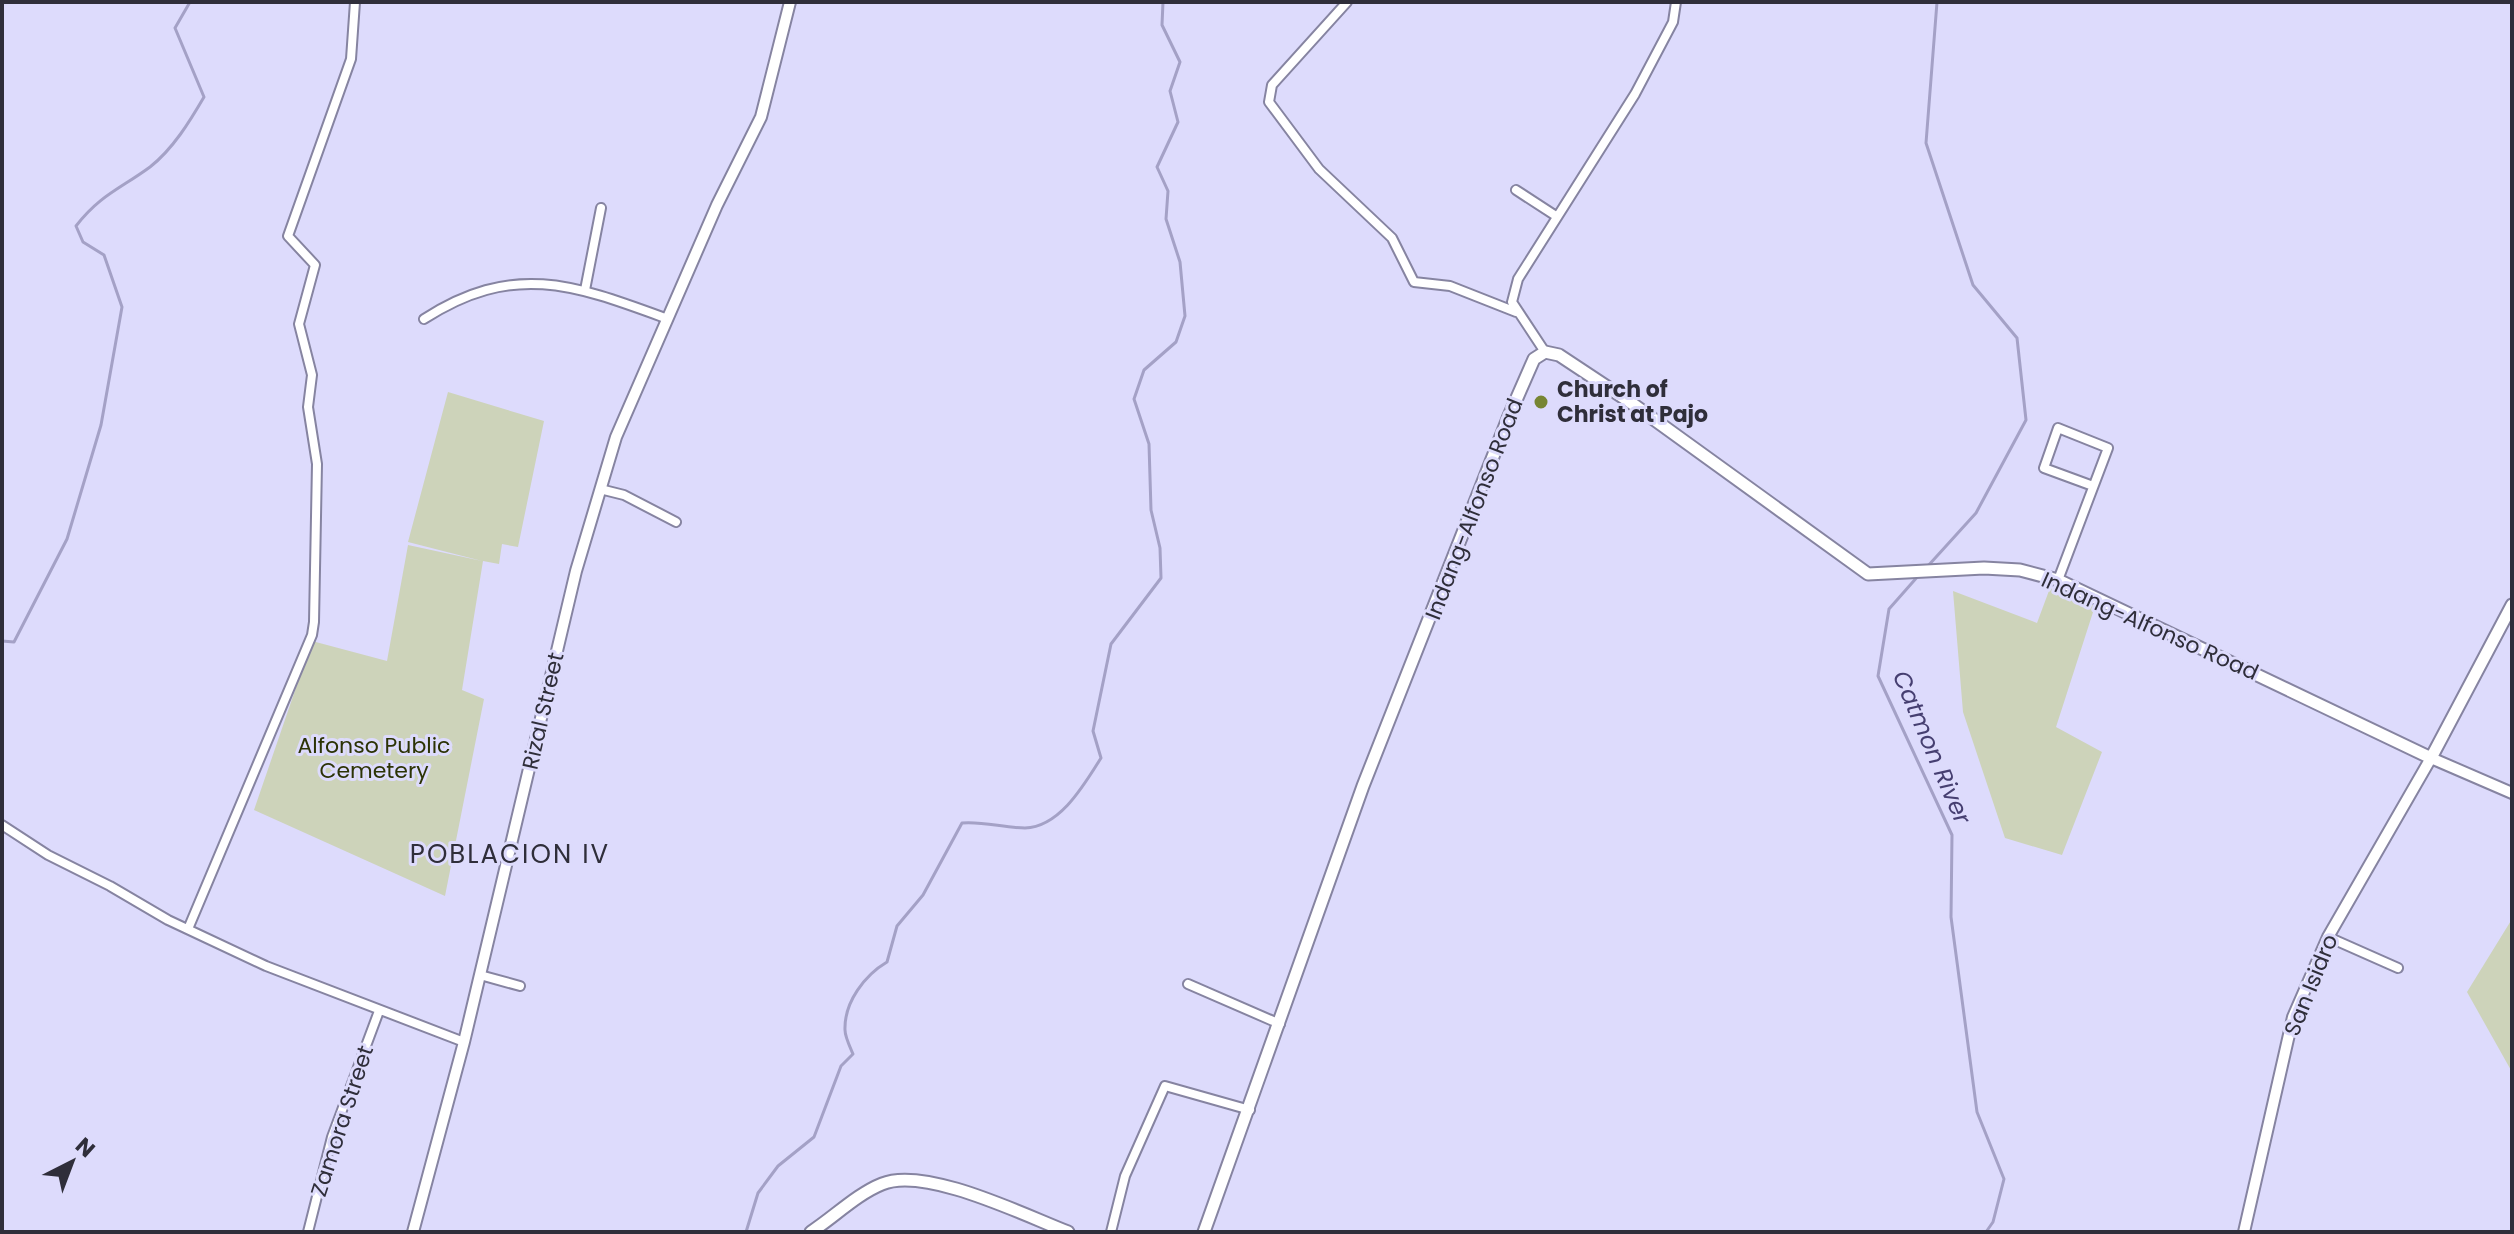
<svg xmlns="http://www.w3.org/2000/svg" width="2514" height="1234" font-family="Poppins,sans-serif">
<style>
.green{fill:#cdd3ba}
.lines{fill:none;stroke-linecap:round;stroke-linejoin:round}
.stream{stroke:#a4a1c6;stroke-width:3}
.minor-casing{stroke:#8684a1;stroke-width:12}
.tertiary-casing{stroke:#8684a1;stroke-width:14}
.secondary-casing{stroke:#8684a1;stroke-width:15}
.minor{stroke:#fff;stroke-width:8}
.tertiary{stroke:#fff;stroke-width:10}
.secondary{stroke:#fff;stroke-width:11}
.poi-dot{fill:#778533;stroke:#dddbfc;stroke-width:3}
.labels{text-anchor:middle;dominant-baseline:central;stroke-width:6;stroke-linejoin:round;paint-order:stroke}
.poi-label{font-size:22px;font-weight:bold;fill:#2f2e3a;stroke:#dddbfc;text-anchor:start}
.street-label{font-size:22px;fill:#2f2e3a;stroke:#dddbfc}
.park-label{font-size:22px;fill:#2c3305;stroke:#dddbfc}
.water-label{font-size:24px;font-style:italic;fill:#463f71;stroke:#dddbfc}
.quarter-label{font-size:26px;letter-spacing:2px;fill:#2f2e3a;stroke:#dddbfc}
</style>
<rect width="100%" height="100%" fill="#dddbfc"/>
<!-- green -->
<path class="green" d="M448,392L544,421L518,547L502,544L499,564L483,561L462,690L484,699L445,896L254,810L312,641L387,661L408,545L482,561L408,542Z
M2050,588L2095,606L2056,727L2102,752L2062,855L2005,838L1963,712L1953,591L2037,623Z
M2512,919V1072L2467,992Z"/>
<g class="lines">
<!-- stream -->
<path class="stream" d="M1927,567L1976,513L2026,420L2017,338L1973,285L1926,143L1937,2
M1919,575L1889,609L1878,676L1952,835L1951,917L1977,1112L2004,1179L1993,1222L1986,1232
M2,641L14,642L67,539L101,425L122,307L104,255L83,242L76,226C100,195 120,189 150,167C173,149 190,121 204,97L175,28L190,2
M746,1232L758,1193L778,1166L814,1137L841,1066L853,1054C850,1047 845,1037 845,1030C844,1002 865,975 887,962L897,926L923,895L962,823C983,821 1004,828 1025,828C1060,827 1084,785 1101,758L1093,731L1111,644L1161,578L1160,548L1151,510L1149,444L1134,399L1144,370L1176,342L1185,316L1180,262L1166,219L1168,191L1157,167L1178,122L1170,91L1180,62L1162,25L1163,2"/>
<defs>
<path id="minor" d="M1347,2L1272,85L1269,102L1319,169L1392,238L1414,282L1450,286L1516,312
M1516,190L1556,216
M585,290L601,208
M424,319C514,261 575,285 668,319
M1545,352L1512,302L1518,279L1635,94L1673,22L1676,2
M600,489L624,495L676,522
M2058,580L2108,448L2058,428L2044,468L2093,486
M2,825L48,855L110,886L168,920L266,966L464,1042
M188,929L312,635L314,622L317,464L308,407L312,375L299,324L315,265L288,236L351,59L355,2
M2328,937L2398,968
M480,975L520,986
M1188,984L1280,1024
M308,1232L332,1137L379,1011
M1111,1232L1125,1176L1165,1086L1250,1110"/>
<path id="tertiary" d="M413,1232L464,1042L576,571L616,437L717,205L761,117L790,2
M2244,1232L2293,1017L2328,937L2431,758L2512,793"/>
<path id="secondary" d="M811,1232C834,1217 857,1194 882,1184C925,1166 1024,1215 1068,1232
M1204,1232L1363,786L1509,416L1534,359L1545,352L1559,355L1630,402L1868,574L1984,568L2020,570L2058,580L2431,758L2512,605"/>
</defs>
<!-- minor casing -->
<use href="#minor" class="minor-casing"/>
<!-- tertiary casing -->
<use href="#tertiary" class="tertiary-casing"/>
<!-- secondary casing -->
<use href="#secondary" class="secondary-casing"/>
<!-- minor -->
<use href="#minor" class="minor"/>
<!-- tertiary -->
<use href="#tertiary" class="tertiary"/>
<!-- secondary -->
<use href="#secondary" class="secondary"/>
</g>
<!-- markers -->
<circle class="poi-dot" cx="1541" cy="402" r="8"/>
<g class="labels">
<!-- poi labels -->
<g class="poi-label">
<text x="1557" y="389">Church of<tspan x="1557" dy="25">Christ at Pajo</tspan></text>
</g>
<!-- street labels -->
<g class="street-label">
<text transform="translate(1474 509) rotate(-69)">Indang-Alfonso Road</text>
<text transform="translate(2150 626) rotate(24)">Indang-Alfonso Road</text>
<text transform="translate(543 711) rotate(-77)">Rizal Street</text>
<text transform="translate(2311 985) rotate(-68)">San Isidro</text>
<text transform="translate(342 1121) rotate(-72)">Zamora Street</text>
</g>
<!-- park labels -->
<g class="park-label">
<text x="374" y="745">Alfonso Public<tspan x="374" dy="25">Cemetery</tspan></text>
</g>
<!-- water labels -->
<g class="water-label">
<text transform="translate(1932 747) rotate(67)">Catmon River</text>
</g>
<!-- quarter labels -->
<g class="quarter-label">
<text x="510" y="854">POBLACION IV</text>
</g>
</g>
<!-- border -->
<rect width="2514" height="1234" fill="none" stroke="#2f2e3a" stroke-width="8"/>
<!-- north arrow -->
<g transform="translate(72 1162) rotate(42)" stroke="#dddbfc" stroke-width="6" paint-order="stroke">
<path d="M0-6L14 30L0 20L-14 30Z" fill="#2f2e3a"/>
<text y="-12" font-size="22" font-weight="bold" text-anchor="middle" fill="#2f2e3a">N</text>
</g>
</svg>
